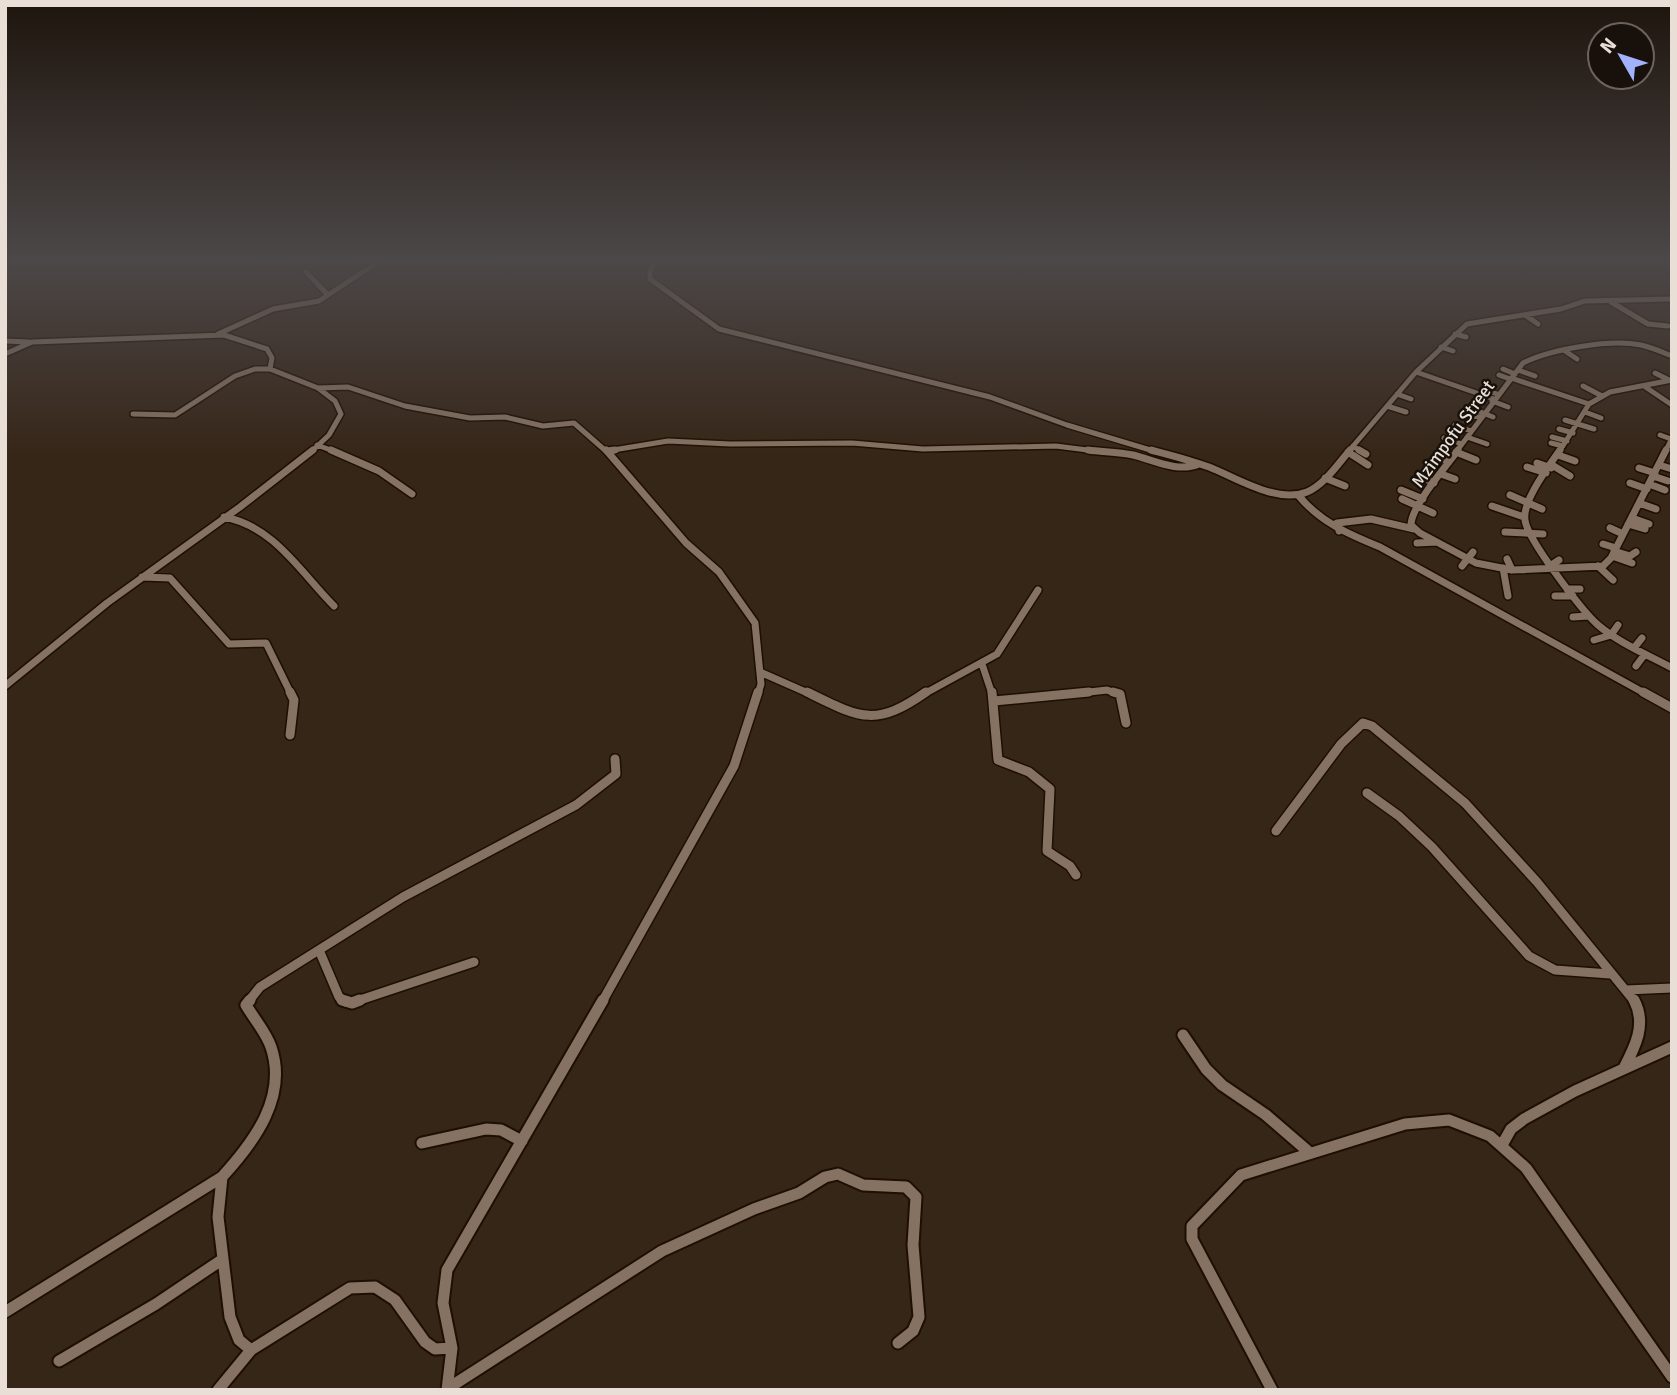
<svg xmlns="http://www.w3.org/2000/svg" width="1677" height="1395" font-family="Signika,sans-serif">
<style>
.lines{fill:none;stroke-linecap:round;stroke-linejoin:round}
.minor-far3-casing{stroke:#1d0f03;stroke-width:8}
.minor-far2-casing{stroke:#1d0f03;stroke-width:10}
.minor-far1-casing{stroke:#1d0f03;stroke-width:12}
.minor-casing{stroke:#1d0f03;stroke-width:15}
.minor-far3{stroke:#857262;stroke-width:5}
.minor-far2{stroke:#857262;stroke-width:7}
.minor-far1{stroke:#857262;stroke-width:9}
.minor{stroke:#857262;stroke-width:11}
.labels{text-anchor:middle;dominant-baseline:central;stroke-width:5;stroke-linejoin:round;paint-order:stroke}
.far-street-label{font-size:18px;fill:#e9dfd6;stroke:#18110b}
</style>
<rect width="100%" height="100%" fill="#362618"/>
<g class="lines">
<defs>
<path id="minor-far3" d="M657,261L650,271V279L719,329L990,397L1067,425L1157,452
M328,295L378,262
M1611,302L1648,324L1668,326
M1525,315L1538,324
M218,334L273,309L319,301L328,295L306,272
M1455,334L1466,337
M5,341L29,342
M1441,347L1453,351
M1565,351L1577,359
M5,354L32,342L224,335L267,349L272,358L270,369
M1503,369L1515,374
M1518,370L1535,376
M1416,372L1494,399
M1655,373L1669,380
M1499,375L1510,379
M1511,378L1589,404
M1583,386L1602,396
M1644,386L1672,405
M1483,389L1497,394
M1397,394L1411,399
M1492,401L1508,407
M1387,406L1406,412
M1473,409L1493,417
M1585,412L1601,418
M133,414L175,415L235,376L255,369H270L318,388
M1469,416L1481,417
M1565,420L1594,429
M1455,425L1471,431
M1559,429L1573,433
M1660,435L1671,439
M1467,437L1487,444
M1552,437L1567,441
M1444,438L1462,444
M1551,443L1563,446
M317,445L336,452
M1353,446L1362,452
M607,451L668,441L730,444L852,443L923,449L1056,446L1103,452
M311,452L329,435L341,414L335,401L318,388L348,387L405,406L470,418L505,417L543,426L574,423L607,452
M1348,452L1416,372L1467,324L1561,309L1585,301L1672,299
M1456,452L1523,363C1551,349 1610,339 1641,345C1651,347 1662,352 1672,356
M1559,452L1589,404L1610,392L1672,380
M1665,452L1672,438"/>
<path id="minor-far2" d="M331,450L379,471L412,494
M606,450L686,543L719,572L755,623L761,684L758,694
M1088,450C1103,452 1118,452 1133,455C1154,460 1177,473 1199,464
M1151,450C1170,455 1190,460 1209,467C1237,478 1277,504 1307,492C1325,484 1338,464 1350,450
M1359,450L1366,454
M1458,450C1446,467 1411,506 1411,525L1420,533L1476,563L1512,570L1603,566L1611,558L1666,450
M1560,450C1549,466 1522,501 1525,520C1527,539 1583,612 1598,625C1619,643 1648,655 1672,668
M607,451L615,450
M1348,452L1368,465
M1456,452L1476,460
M1558,455L1575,461
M1436,457L1449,462
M1537,463L1551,468
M1552,465L1570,476
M1659,465L1672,469
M1527,467L1546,473
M1639,468L1655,473
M1441,474L1455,479
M1653,476L1668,481
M1422,477L1434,483
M1325,478L1345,486
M1630,483L1647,489
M1649,484L1665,490
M1401,490L1423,499
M1298,495C1320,522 1348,534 1380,547L1646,694
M1510,495L1542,509
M1402,499L1433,513
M1639,503L1656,509
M1492,506L1524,517
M224,517C274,526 301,573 334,606
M1632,518L1649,524
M1628,524L1645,529
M1610,528L1623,534
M1339,531L1337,523L1371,519L1414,529
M1505,532L1543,534
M1417,543L1436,542
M1603,544L1616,548
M1614,551L1630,556L1636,552
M1612,556L1632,563
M1507,559L1512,570
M1462,566L1473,552
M1550,566L1559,560
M1598,566L1613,580
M1503,568L1508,596
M142,577L170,578L229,644L266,643L291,694
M1567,589H1580
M1555,596H1573
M1573,617L1588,616
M1594,640L1611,635L1618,625
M1634,648L1642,638
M982,664L992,694
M1636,666L1645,654
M760,672L810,694
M5,686L107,603L240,507L313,450
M924,694L997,654L1038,590
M1071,694L1107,690L1118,694"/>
<path id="minor-far1" d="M290,692L294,700L290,735
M807,692C860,718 875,728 926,692
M992,692L998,760L1029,772L1050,789L1047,851L1070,866L1076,875
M1113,692L1120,694L1126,723
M1643,692L1672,708
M994,701L1089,692
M1367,793L1399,816L1432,847L1529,956L1555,970L1610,974
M1276,831L1341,744L1363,723L1372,726L1465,803L1537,882L1635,1002
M319,950L339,997L346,1002
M1626,990L1672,988
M248,1002L260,987L403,897L576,805L616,774L615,759
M354,1002L474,962
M602,1002L734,766L758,692"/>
<path id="minor" d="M342,1000L352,1003L360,1000
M1183,1035L1206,1069L1222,1085L1266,1115L1310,1153
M1624,1068C1635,1047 1647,1024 1634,1000
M422,1143L486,1129L501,1130L522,1141
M1502,1145L1511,1129L1524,1119L1575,1091L1672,1047
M222,1177L218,1217L230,1317L239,1340L251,1350
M5,1312L222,1177C254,1142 288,1097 271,1047C266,1032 254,1019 246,1005L250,1000
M59,1361L156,1304L223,1259
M447,1389L662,1251L754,1209L799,1193L825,1177L838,1174L863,1185L906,1187L916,1197L913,1245L919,1317L913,1331L898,1343
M218,1390L251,1350L350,1288L375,1287L395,1300L425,1342L435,1349L452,1348
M447,1390L452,1348L443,1303L447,1270L603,1000
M1272,1390L1192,1239V1226L1241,1175L1405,1124L1449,1120L1490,1136L1526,1168L1672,1377"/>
</defs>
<!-- minor-far3 casing -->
<use href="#minor-far3" class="minor-far3-casing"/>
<!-- minor-far2 casing -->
<use href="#minor-far2" class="minor-far2-casing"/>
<!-- minor-far1 casing -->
<use href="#minor-far1" class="minor-far1-casing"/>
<!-- minor casing -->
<use href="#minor" class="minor-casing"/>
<!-- minor-far3 -->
<use href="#minor-far3" class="minor-far3"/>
<!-- minor-far2 -->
<use href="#minor-far2" class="minor-far2"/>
<!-- minor-far1 -->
<use href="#minor-far1" class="minor-far1"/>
<!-- minor -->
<use href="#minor" class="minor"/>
</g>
<!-- sky -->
<linearGradient id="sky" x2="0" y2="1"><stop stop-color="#1e150d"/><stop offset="0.57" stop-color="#4c4748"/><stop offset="1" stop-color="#4c4748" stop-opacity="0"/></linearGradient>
<rect width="1677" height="456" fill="url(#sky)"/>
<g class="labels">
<!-- far-street labels -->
<g class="far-street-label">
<text transform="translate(1453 434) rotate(-54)">Mzimpofu Street</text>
</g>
</g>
<!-- border -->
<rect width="1677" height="1395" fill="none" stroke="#e9dfd6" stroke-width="14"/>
<!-- north arrow -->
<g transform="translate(1621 56) rotate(309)"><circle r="33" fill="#18110b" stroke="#6c635c" stroke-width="2"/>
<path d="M0-5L12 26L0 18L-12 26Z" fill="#a3b2fd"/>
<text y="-10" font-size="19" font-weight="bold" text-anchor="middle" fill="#e9dfd6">N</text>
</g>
</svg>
